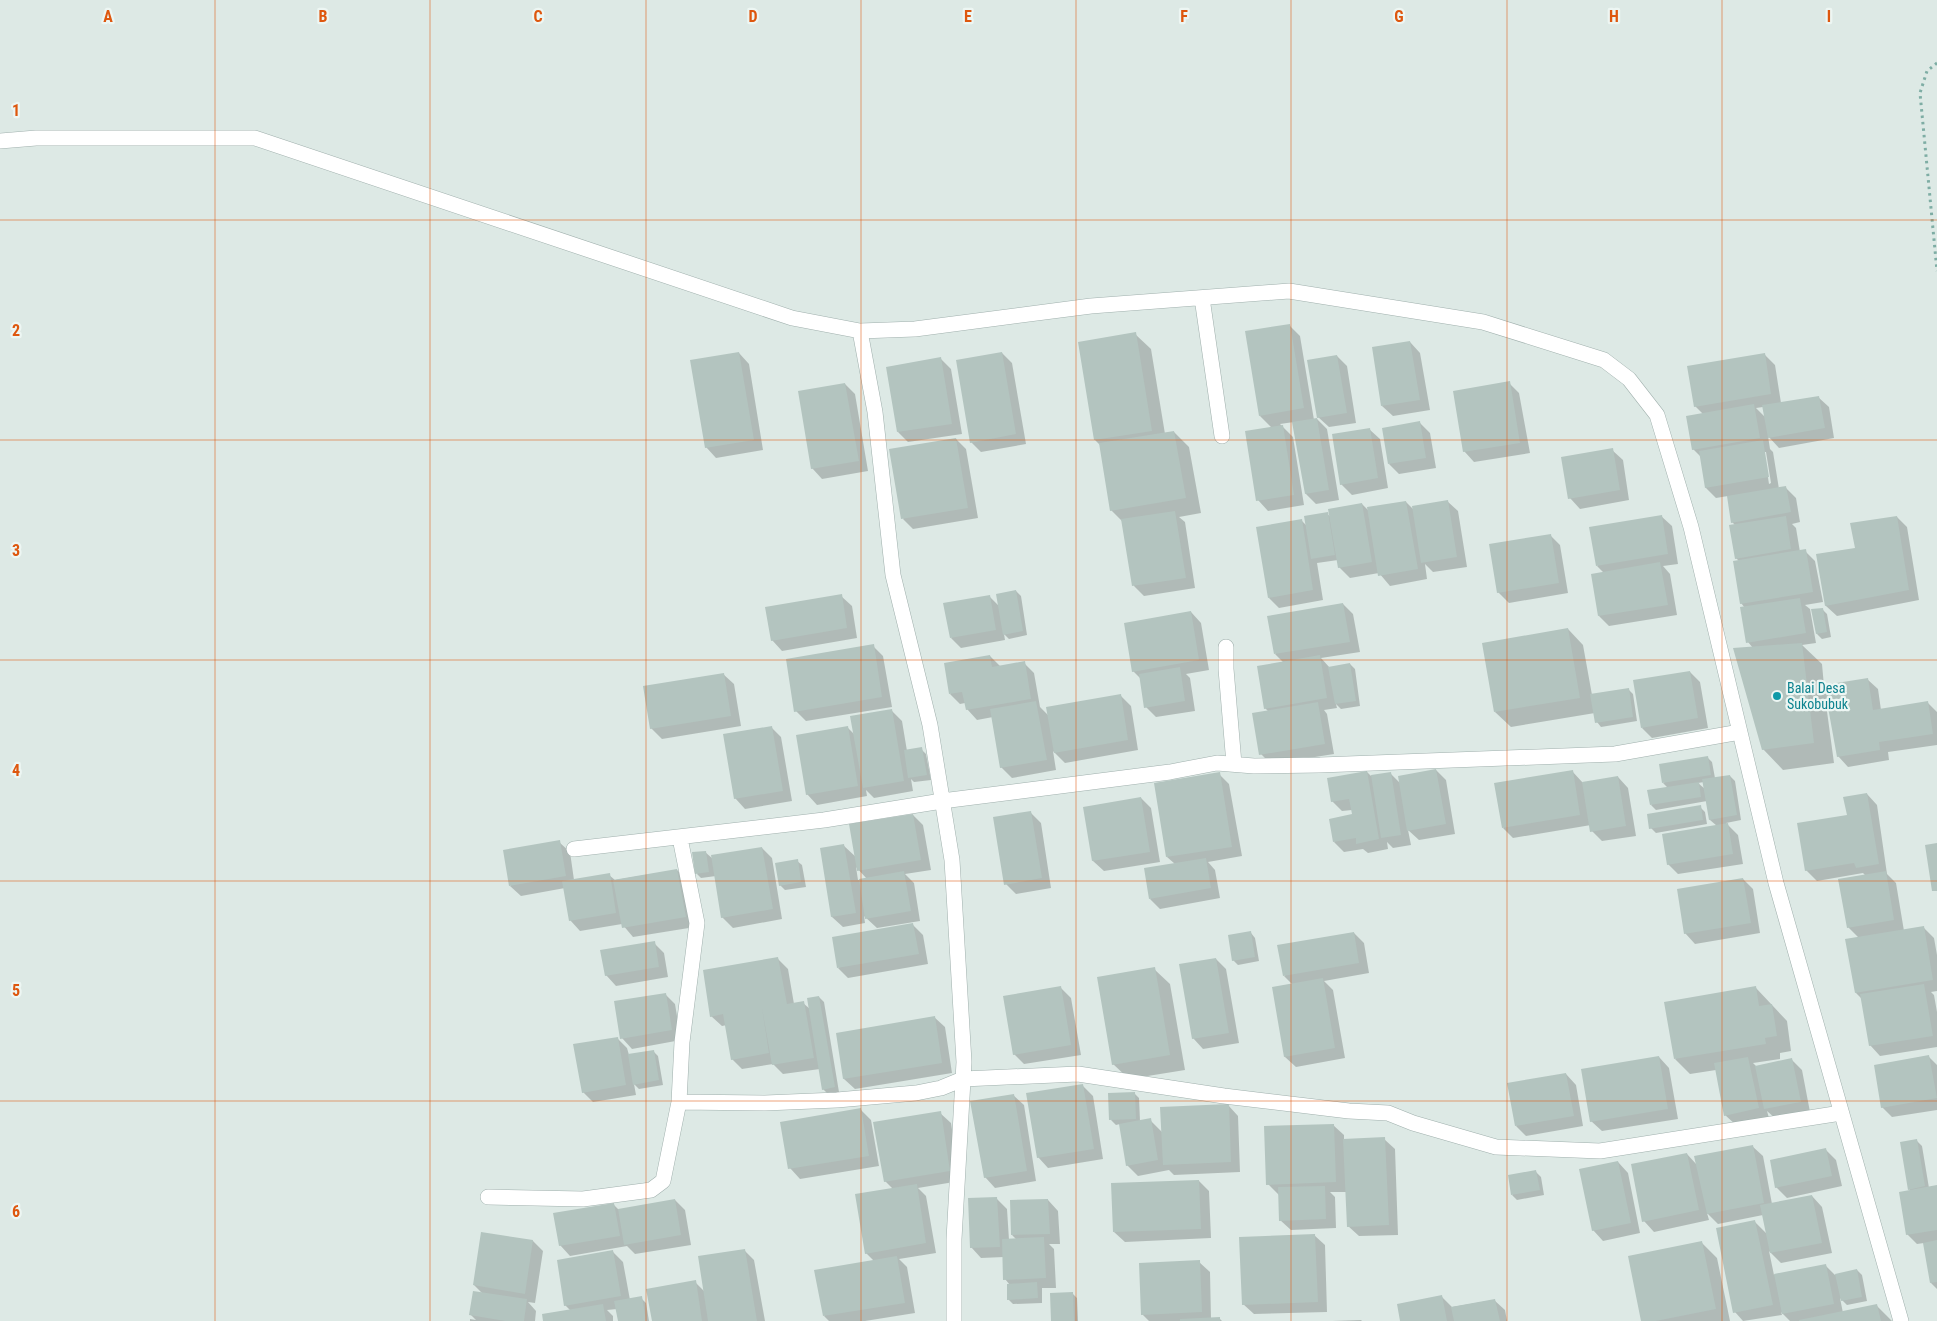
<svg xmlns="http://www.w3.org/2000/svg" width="1937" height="1321" font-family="'Roboto Condensed',sans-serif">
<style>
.shadow{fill:#0003;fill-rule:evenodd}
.building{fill:#b3c4bf}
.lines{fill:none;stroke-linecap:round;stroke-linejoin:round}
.street-casing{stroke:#a0b0ad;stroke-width:16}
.path{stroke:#7eada4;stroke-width:3;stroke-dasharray:2.5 4;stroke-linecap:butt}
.street{stroke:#fff;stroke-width:15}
.grid{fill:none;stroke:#de570e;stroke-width:1;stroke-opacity:0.55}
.culture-dot{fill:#0f9aa8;stroke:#edf6f3;stroke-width:2}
.labels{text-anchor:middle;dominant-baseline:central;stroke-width:4.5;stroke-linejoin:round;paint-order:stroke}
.culture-label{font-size:14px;fill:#0d838f;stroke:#edf6f3;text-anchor:start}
.grid-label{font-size:16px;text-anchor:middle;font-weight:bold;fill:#de570e;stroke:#edf6f3;stroke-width:4.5;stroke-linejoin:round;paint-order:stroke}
</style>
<rect width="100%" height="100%" fill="#dde9e5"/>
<!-- shadow -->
<path class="shadow" d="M1290,326L1300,336L1314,420L1317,419L1327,429L1339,500L1316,504L1306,494L1294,422L1280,424L1293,437L1304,505L1268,511L1258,500L1272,428L1260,416Z
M1135,334L1151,349L1165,434L1174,432L1189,447L1201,513L1179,517L1185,522L1195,588L1144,596L1134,586L1123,522L1111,510L1100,445L1095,440Z
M1410,342L1420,353L1430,410L1393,416L1382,406Z
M739,353L749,364L763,450L716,458L706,447Z
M1002,353L1012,363L1026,444L981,452L971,442Z
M1765,355L1775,365L1781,403L1818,397L1829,407L1834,438L1779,448L1768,436L1770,449L1773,452L1779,489L1786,488L1796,498L1800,522L1792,524L1796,528L1800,552L1805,551L1815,561L1823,602L1805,605L1810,609L1816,643L1802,645L1822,664L1824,686L1867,679L1878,689L1881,710L1927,702L1937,712V745L1888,752L1889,760L1848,767L1838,756L1829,704H1826L1834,763L1783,770L1763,749L1753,648L1748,642L1745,608L1741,603L1739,561L1736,558V526L1732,522L1728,496L1716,498L1706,488L1701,457L1693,449L1703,414L1695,406ZM1763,407L1765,417L1756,408ZM1764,452H1766L1771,483L1769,484Z
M1337,356L1347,366L1356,423L1329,427L1318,417Z
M940,358L951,369L962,434L908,442L898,432Z
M1509,383L1519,393L1530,453L1474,462L1464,451Z
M845,384L855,394L868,471L822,479L812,468Z
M1420,423L1430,433L1436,468L1399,474L1389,464Z
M1369,429L1380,439L1388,488L1352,495L1341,484Z
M956,439L966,449L978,518L913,529L903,519Z
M1612,450L1623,460L1629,500L1580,509L1570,498Z
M1447,501L1458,511L1467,567L1433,572L1425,564L1427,579L1390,586L1379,573L1350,578L1339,567L1338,560L1317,563L1323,600L1279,608L1269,598L1301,520L1307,526L1327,514L1331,517L1362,504L1369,511L1406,502L1414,510Z
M1661,516L1672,526L1678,564L1663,566L1670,574L1677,615L1609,626L1599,616L1604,573L1597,566Z
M1897,517L1907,527L1919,600L1837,616L1826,606L1818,555L1856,549Z
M1550,535L1560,545L1568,593L1509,603L1498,592Z
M1016,591L1021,596L1027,635L1009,639L1004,634L1005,640L961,648L951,638L989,596L999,606Z
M841,596L852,606L857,638L782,651L772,640Z
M1343,604L1353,614L1360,652L1321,658L1330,668L1350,664L1355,669L1360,706L1341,709L1336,704L1337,708L1324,710L1327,714L1334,754L1271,764L1261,754L1268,711L1265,708L1284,663L1275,654Z
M1822,609L1827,614L1831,637L1822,639L1817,634Z
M1191,612L1201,623L1209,670L1186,674L1190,678L1195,711L1156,717L1146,707L1141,679L1133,671Z
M1568,629L1583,645L1592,695L1628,689L1633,694L1637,721L1601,727L1597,722L1595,713L1511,727L1495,712Z
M873,646L883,656L892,707L806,721L796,711Z
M990,656L1001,667L1024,663L1034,673L1040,707L1049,716L1121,696L1131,706L1138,750L1065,763L1053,751L1056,770L1012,778L1001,767L993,717L977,720L967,709L965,703L960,704L950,694Z
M1690,672L1700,682L1708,728L1652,738L1642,728Z
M723,674L734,684L741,726L662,739L651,728Z
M891,710L902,721L907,751L921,749L926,754L931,780L914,782L911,779L913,791L874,798L866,790L867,796L817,805L807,794L847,727L855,735Z
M771,727L781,737L792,801L745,809L735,798Z
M1707,757L1712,762L1715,778L1730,776L1735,781L1741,820L1726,823L1738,835L1743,864L1678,874L1668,864L1717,826L1710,820L1707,801L1656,810L1651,805L1668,788L1663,783ZM1704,782L1705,789L1698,783Z
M1436,770L1446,780L1455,834L1419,840L1408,830L1411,845L1393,848L1387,842L1388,849L1368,853L1363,849L1344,852L1334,842L1353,815L1352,810L1342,811L1332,801L1367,772L1371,776L1390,773L1400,783Z
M1572,771L1583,783L1618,777L1628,788L1636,836L1602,841L1592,831L1591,825L1513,838L1503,828Z
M1219,774L1229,784L1242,856L1208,862L1215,870L1220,898L1160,909L1150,899L1175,864L1167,857Z
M1867,794L1877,805L1887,874L1896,883L1904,931L1924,928L1934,938L1937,955V991L1931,992L1934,995L1937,1012V1047L1880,1056L1870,1045L1862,999L1856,993L1859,938L1848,927L1866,876L1863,873L1817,881L1806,870Z
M1141,798L1151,808L1160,862L1104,871L1093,861L1084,808Z
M1700,807L1705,812L1707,824L1656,833L1651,828Z
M1031,813L1041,823L1051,888L1016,894L1006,884Z
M913,815L923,825L931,870L905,874L914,883L920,921L877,928L864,916L865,923L843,927L832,917L821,849L843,845L857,858ZM856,867L867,879L858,880Z
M559,842L570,852L574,880L609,875L615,880L677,870L687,880L695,927L633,937L622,924L580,931L570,920L565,888L521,896L510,886Z
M762,848L772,858L782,919L733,928L722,917L716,876L701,878L697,874L705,852L713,859Z
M797,861L802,865L806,887L785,890L780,885Z
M1743,879L1753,889L1760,933L1695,944L1685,933Z
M913,925L923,935L928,964L848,978L838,968Z
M1251,933L1255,938L1259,961L1238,965L1233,960Z
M1354,933L1364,943L1369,973L1324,981L1333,990L1345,1058L1296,1067L1285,1057L1293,985L1284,976Z
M654,943L664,953L668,977L616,986L606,975Z
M778,959L788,969L794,1004L803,1003L810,1009L819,997L824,1002L839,1092L828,1094L823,1089L820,1069L783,1074L773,1064L742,1069L732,1059L727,1025L722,1026L711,1016Z
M1216,959L1226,969L1239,1043L1203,1049L1193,1038Z
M1154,969L1170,984L1185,1070L1129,1079L1113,1064Z
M1060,987L1071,998L1081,1055L1024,1064L1014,1054Z
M1756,988L1787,1021L1791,1051L1780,1053V1059L1753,1063L1757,1067L1792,1060L1802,1070L1810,1112L1776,1119L1767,1111L1769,1118L1736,1125L1725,1115L1716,1070L1690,1074L1675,1059Z
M665,994L675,1004L681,1040L632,1049L622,1038Z
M934,1017L945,1027L952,1073L855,1089L844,1079L837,1034Z
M617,1038L627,1048L629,1055L653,1051L658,1056L663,1085L639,1089L634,1084L636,1095L593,1102L583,1092Z
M1659,1057L1669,1068L1678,1119L1602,1131L1591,1121Z
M1929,1057L1937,1065V1110L1892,1117L1882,1107Z
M1566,1074L1576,1085L1583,1126L1526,1136L1516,1126Z
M1082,1085L1093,1096L1103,1159L1048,1168L1038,1157Z
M1134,1093L1139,1098L1140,1121L1150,1120L1162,1132L1228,1105L1238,1116L1240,1172L1174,1175L1169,1170L1138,1176L1127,1165L1120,1124L1116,1125L1111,1120Z
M1013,1095L1024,1105L1036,1181L995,1188L985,1177Z
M861,1110L871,1120L879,1166L800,1179L790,1168Z
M940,1113L951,1123L960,1181L918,1188L926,1196L936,1253L899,1259L907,1267L915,1313L865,1321H829L824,1316L874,1261L866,1253L893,1189L885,1181Z
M1333,1125L1344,1135V1140L1384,1139L1395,1149L1398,1235L1359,1236L1348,1226L1347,1192H1330L1335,1197L1336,1228L1291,1230L1280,1220L1279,1195L1268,1184Z
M1917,1141L1922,1146L1929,1188L1937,1187V1289L1931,1283L1924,1243L1917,1244L1907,1234L1911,1191L1909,1189Z
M1752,1146L1763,1156L1772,1204L1812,1196L1822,1207L1832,1253L1781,1263L1769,1251L1774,1275L1825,1265L1835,1275L1857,1270L1862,1275L1867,1301L1847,1305L1840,1298L1843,1313L1877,1306L1892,1321H1790L1781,1312L1782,1315L1743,1321L1735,1312L1755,1222L1767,1234L1763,1215L1718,1224L1707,1213L1709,1220L1654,1232L1644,1221L1687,1154L1697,1165Z
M1826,1150L1836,1160L1842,1186L1787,1198L1776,1187Z
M1618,1162L1628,1173L1640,1233L1603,1241L1593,1230Z
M1536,1172L1541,1177L1544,1195L1517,1200L1512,1195Z
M1199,1181L1209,1191L1211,1238L1125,1242L1114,1232Z
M997,1199L1007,1209L1009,1240H1017L1012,1235L1048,1200L1058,1211L1060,1244H1049L1054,1249L1056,1288H1042V1303L1013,1304L1008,1299L1010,1285L1005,1279L1004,1257L981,1258L971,1247Z
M675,1200L685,1210L691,1245L635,1254L627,1246L570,1256L560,1245L613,1204L619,1210Z
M482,1233L533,1241L543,1251L535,1303L528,1302L536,1311L535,1321H470V1319L476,1320L471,1315L483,1294L474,1285Z
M1314,1235L1325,1245L1327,1312L1254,1314L1243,1304Z
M1702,1243L1717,1258L1730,1321H1642Z
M744,1250L754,1260L765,1321H653L695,1282L704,1291Z
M613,1252L623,1262L630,1300L641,1298L646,1303L649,1321H619L617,1309L607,1310L613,1316V1321H544L571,1311L565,1305Z
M1199,1262L1210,1272L1211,1319H1220L1222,1321H1149L1142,1314Z
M1072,1293L1077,1298L1078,1321H1053Z
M1442,1297L1452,1307L1494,1300L1505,1310L1507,1321H1401Z
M1361,1320L1362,1321H1332Z"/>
<!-- building -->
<path class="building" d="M1290,324L1304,408L1259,416L1245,331Z
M1136,332L1152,431L1094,440L1078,342Z
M1410,341L1420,400L1381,406L1372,347Z
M739,352L754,440L705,448L690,360Z
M1002,352L1016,434L970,443L956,360Z
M1765,353L1771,394L1694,407L1687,366Z
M1337,355L1347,413L1317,418L1307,360Z
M941,357L952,424L897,432L886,367Z
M1510,381L1520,443L1463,452L1453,391Z
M845,383L859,461L811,469L798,391Z
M1819,396L1825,428L1768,438L1762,405Z
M1754,404L1760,438L1692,450L1686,416Z
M1317,418L1329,490L1305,494L1292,422Z
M1420,421L1426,458L1388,464L1382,428Z
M1283,425L1294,495L1256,501L1245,431Z
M1370,428L1378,478L1340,485L1332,434Z
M1174,431L1186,498L1110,511L1099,443Z
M956,438L968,508L901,519L889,449Z
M1763,440L1769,477L1705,488L1699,451Z
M1613,448L1620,490L1568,499L1561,457Z
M1786,486L1791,512L1731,523L1727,496Z
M1448,500L1457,557L1421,563L1412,506Z
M1406,501L1418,569L1378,576L1367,507Z
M1362,503L1372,562L1338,568L1328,509Z
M1175,511L1186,578L1132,586L1121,519Z
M1328,512L1335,555L1311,559L1304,516Z
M1662,515L1668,554L1596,566L1589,527Z
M1786,516L1791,549L1735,559L1729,525Z
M1897,516L1909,590L1825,606L1816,554L1855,548L1850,523Z
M1302,519L1313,590L1268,598L1256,527Z
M1551,534L1559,583L1497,593L1489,544Z
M1806,549L1813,592L1740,604L1733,561Z
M1660,562L1668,605L1598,616L1591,574Z
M1016,590L1023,631L1003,635L996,594Z
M842,594L847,628L771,641L765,607Z
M990,595L996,630L950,638L943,603Z
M1800,598L1806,633L1746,643L1740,607Z
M1343,603L1350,642L1274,654L1267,616Z
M1823,608L1827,632L1816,634L1811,609Z
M1191,611L1199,660L1132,672L1124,623Z
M1568,628L1580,698L1494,712L1482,643Z
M1802,643L1814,743L1762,750L1733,648Z
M874,644L882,697L794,712L786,659Z
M990,655L992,667L1025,661L1031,699L966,710L962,692L949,694L944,663Z
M1320,655L1327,698L1264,709L1257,666Z
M1350,663L1356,701L1335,704L1328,667Z
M1180,667L1185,701L1144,708L1139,674Z
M1690,671L1698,718L1641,728L1633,680Z
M724,673L731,716L650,729L643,686Z
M1868,678L1873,710L1928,701L1933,734L1879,742L1880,750L1837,757L1824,685Z
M1629,688L1633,717L1595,723L1590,694Z
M1121,694L1128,740L1054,753L1046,707Z
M1036,701L1047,760L1000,768L990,709Z
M1318,702L1325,744L1259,755L1252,713Z
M892,709L904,781L863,788L850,716Z
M772,726L783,791L734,799L723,734Z
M848,726L858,786L806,795L796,735Z
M922,747L927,775L908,778L904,750Z
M1708,756L1711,775L1662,783L1659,764Z
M1436,769L1446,824L1407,831L1398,776Z
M1573,770L1580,815L1502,828L1494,783Z
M1367,771L1379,839L1356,844V838L1333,842L1329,819L1352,814L1349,799L1331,802L1327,778Z
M1220,772L1232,847L1166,857L1154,783Z
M1391,772L1401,835L1381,838L1371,775Z
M1730,775L1737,815L1709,820L1702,779Z
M1618,776L1626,826L1590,832L1582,782Z
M1699,782L1701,797L1650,805L1647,790Z
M1867,793L1879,864L1856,868L1854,863L1805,871L1797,823L1847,815L1843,797Z
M1141,797L1150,852L1092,861L1083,807Z
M1701,805L1703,820L1649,829L1647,814Z
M1031,811L1042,878L1004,885L993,817Z
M913,814L921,860L857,871L849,824Z
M1728,823L1733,854L1667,865L1662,834Z
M560,840L566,876L509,886L503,850Z
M1937,843V891H1932L1925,845Z
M844,844L856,913L831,917L820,848Z
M762,847L773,909L721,918L711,855Z
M706,851L709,872L695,874L692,852Z
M1206,858L1211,888L1149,899L1144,868Z
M798,859L801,882L779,886L775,863Z
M677,869L686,917L622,928L613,880Z
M904,871L911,911L865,919L859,879Z
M1886,871L1894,920L1847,928L1838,879Z
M610,873L616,913L569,921L562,881Z
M1743,878L1751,923L1684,934L1677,889Z
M913,923L919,954L837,968L832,937Z
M1924,926L1933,980L1855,993L1845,939Z
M1251,931L1255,957L1232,961L1228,935Z
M1354,932L1359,963L1283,976L1277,945Z
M655,941L659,967L605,976L600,950Z
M778,957L787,1004L804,1001L814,1058L772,1065L762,1008L769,1053L731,1060L723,1014L710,1017L703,970Z
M1216,958L1229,1033L1192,1039L1179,964Z
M1155,967L1170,1055L1112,1065L1097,977Z
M1323,978L1335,1048L1284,1057L1272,987Z
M1924,984L1933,1036L1869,1046L1860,994Z
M1061,986L1071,1045L1013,1055L1003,996Z
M1756,986L1759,1006L1772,1004L1777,1036L1765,1038L1766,1044L1674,1059L1664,1002Z
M666,993L672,1030L620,1039L614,1001Z
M819,996L835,1087L822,1090L807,998Z
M935,1016L942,1063L843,1079L836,1033Z
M618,1037L626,1085L582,1093L573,1044Z
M654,1050L659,1080L633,1085L628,1054Z
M1929,1055L1937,1098L1881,1108L1874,1065Z
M1659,1056L1668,1109L1590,1122L1581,1069Z
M1748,1057L1759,1108L1724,1116L1714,1063Z
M1792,1058L1801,1102L1764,1109L1755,1066Z
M1566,1073L1574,1116L1515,1126L1507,1083Z
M1083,1084L1094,1149L1037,1158L1026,1093Z
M1135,1092L1136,1119L1109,1120L1108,1093Z
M1014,1094L1027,1171L984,1178L970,1101Z
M1229,1104L1231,1162L1163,1165L1160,1107Z
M861,1108L869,1156L788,1169L780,1122Z
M941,1111L950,1171L884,1182L873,1122Z
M1151,1118L1158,1160L1126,1166L1119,1124Z
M1334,1124L1336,1182L1266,1185L1264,1126Z
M1385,1137L1389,1225L1347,1227L1343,1139Z
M1917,1139L1925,1186L1908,1190L1900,1142Z
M1753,1145L1764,1203L1707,1214L1694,1156Z
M1826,1148L1832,1176L1775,1188L1770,1160Z
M1687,1153L1699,1210L1642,1222L1631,1164Z
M1618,1161L1631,1223L1592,1231L1579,1169Z
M1536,1170L1540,1190L1511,1195L1508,1175Z
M1199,1180L1201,1229L1113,1232L1111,1183Z
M917,1184L926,1243L865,1254L855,1194Z
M1937,1185V1230L1906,1235L1899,1192Z
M1325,1186L1326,1219L1279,1221L1278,1187Z
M1812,1195L1822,1243L1770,1253L1760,1205Z
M997,1197L1000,1247L970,1248L968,1198Z
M675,1199L681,1235L624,1245L618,1209Z
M1048,1199L1050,1234L1011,1235L1010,1200Z
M614,1203L620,1236L559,1246L553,1213Z
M1755,1220L1773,1305L1733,1313L1716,1228Z
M481,1232L533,1240L525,1294L473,1285Z
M1315,1234L1318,1302L1242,1305L1239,1237Z
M1044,1237L1046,1278L1003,1280L1002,1239Z
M1937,1240V1282L1930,1283L1923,1243Z
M1702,1241L1716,1309L1656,1321H1641L1628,1256Z
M745,1249L757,1321H708L698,1256Z
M613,1250L621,1296L564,1306L557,1260Z
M897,1256L905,1303L823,1316L814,1270Z
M1200,1260L1202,1312L1141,1315L1139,1263Z
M1826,1264L1834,1304L1782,1314L1774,1274Z
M1857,1269L1862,1297L1841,1301L1835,1274Z
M696,1280L702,1321H652L646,1289Z
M1037,1282L1038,1298L1007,1300V1284Z
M473,1291L527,1299L524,1321H505L469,1315Z
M1073,1292L1074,1321H1051L1050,1293Z
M1442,1295L1447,1321H1400L1397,1304Z
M642,1296L646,1321H618L614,1301Z
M1495,1299L1500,1321H1454L1451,1307Z
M603,1304L606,1321H543L542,1314Z
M1877,1304L1881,1321H1799V1320Z
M1220,1317V1321H1180V1319Z"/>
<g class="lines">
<defs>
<path id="street" d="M0,141L36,138H255L792,318L860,331L915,329L1091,306L1289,291L1483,322L1604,360L1629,379L1657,415L1691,527L1776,883L1901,1321
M1202,298L1222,436
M860,331L875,412L893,575L930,725L952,860L964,1062L954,1239V1321
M1226,647V669L1234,764
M574,849L824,820L942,801L1170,772L1217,763L1254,766L1320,765L1615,754L1740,732
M679,1102L765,1103L837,1100L916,1093L941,1088L963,1079L1078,1074L1224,1096L1349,1111L1388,1113L1413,1123L1496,1147L1600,1151L1841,1113
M488,1197L583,1199L651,1190L663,1181L679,1102L682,1042L697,923L680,838"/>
</defs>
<!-- street casing -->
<use href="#street" class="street-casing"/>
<!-- path -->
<path class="path" d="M1937,63L1927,71L1920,93L1937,271"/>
<!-- street -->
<use href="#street" class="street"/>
</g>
<!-- grid -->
<path class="grid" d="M215,0V1321M430,0V1321M646,0V1321M861,0V1321M1076,0V1321M1291,0V1321M1507,0V1321M1722,0V1321M0,220H1937M0,440H1937M0,660H1937M0,881H1937M0,1101H1937"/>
<!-- markers -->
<circle class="culture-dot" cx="1777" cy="696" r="5"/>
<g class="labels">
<!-- culture labels -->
<g class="culture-label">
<text x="1787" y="688">Balai Desa<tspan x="1787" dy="16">Sukobubuk</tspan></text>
</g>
</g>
<g class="grid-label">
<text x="108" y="22">A</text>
<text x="323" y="22">B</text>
<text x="538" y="22">C</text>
<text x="753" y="22">D</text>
<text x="968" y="22">E</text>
<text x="1184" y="22">F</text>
<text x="1399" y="22">G</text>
<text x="1614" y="22">H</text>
<text x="1829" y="22">I</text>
<text x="16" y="116">1</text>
<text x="16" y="336">2</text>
<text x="16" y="556">3</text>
<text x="16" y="776">4</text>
<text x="16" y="996">5</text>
<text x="16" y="1217">6</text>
</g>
</svg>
